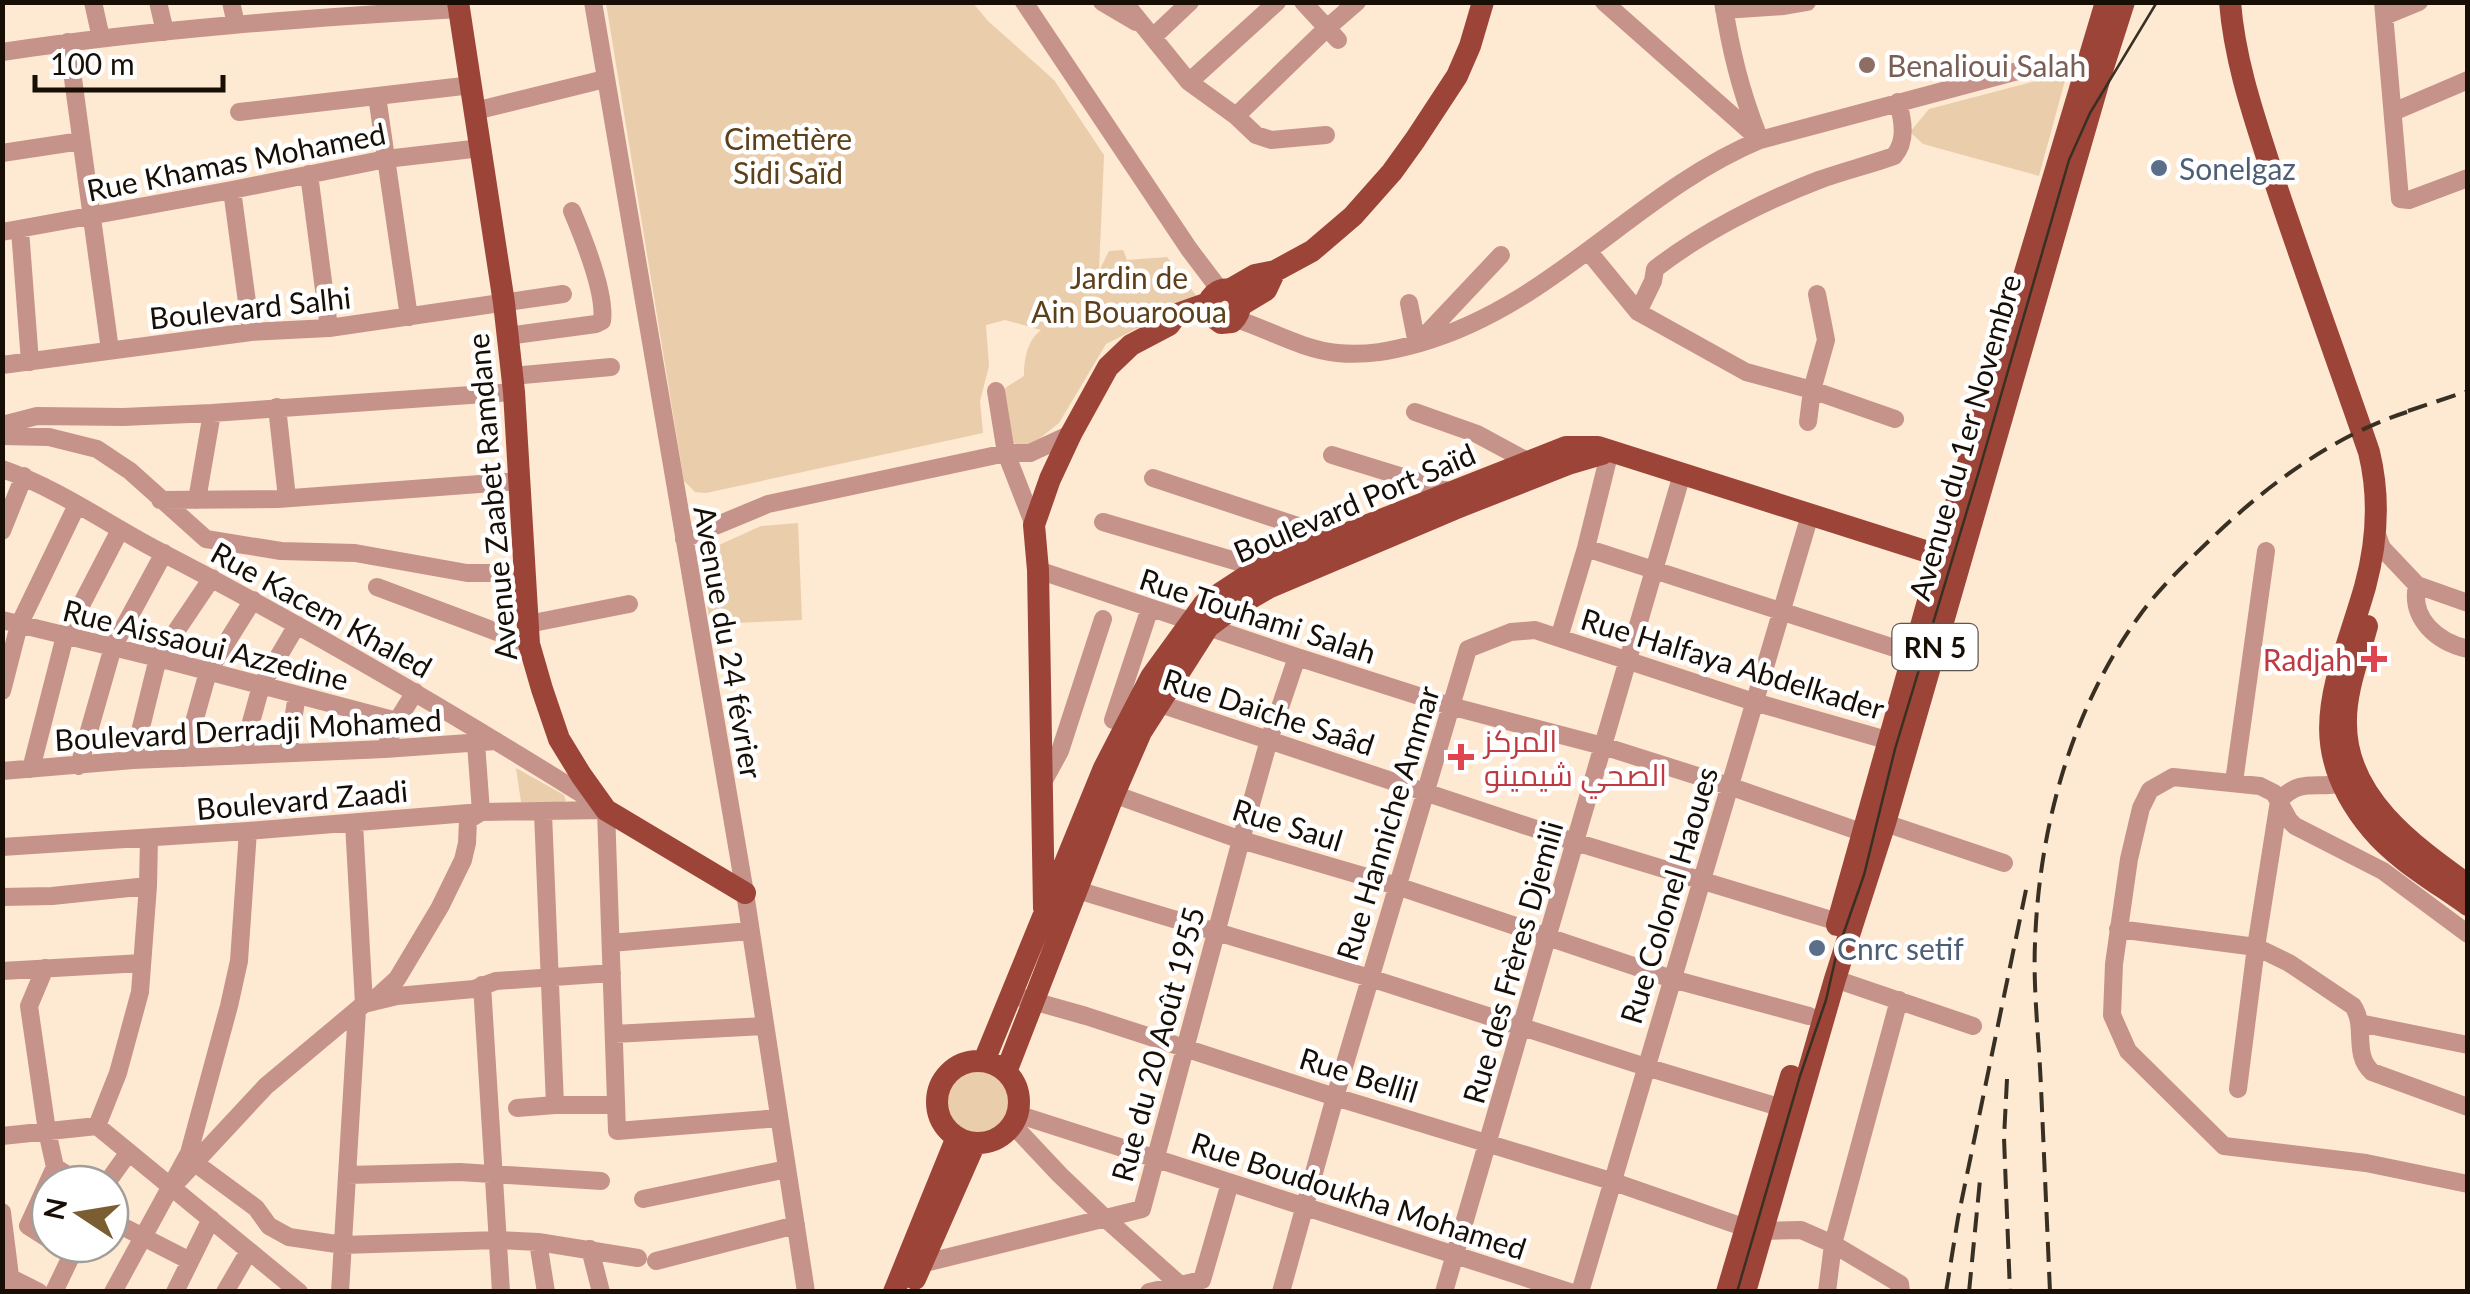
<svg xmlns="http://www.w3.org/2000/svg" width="2470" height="1294" font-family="Lato,Cairo,sans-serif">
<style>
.green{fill:#eacdab}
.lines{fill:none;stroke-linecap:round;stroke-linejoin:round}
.minor{stroke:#c6938a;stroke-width:18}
.major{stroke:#9d4439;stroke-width:22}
.tram{stroke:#393024;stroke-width:2.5}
.rail{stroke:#393024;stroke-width:4;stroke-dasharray:20 10;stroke-linecap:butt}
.education-dot{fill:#8d6e63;stroke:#fff;stroke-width:4}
.service-dot{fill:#5c6f8a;stroke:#fff;stroke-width:4}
.health-dot{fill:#e0444e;stroke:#fff;stroke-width:4}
.labels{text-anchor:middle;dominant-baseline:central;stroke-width:9;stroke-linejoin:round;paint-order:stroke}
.shield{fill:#fff;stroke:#5d5750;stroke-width:2.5}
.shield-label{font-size:28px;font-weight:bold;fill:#170f05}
.education-label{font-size:30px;fill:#785e54;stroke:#fff;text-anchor:start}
.park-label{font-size:30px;fill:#5d4019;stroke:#fff}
.street-label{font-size:30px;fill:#170f05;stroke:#fff}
.service-label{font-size:30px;fill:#4e5e75;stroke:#fff;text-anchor:start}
.health-label{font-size:30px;fill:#be3a42;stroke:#fff;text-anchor:end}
</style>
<rect width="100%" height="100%" fill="#fee9d2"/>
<!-- green -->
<path class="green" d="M606,3H973L988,21L1054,80L1104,155L1099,271L1109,251L1123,250L1127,260L1167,257L1198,298L1106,344L1059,423L1030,446L1012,443L1002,390L1024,376C1024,359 1027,341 1041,330L1005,320L986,325L989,366L980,401L983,433L706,493L695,492L684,481Z
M2067,73L2039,176L1923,144L1910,132L1929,109Z
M798,523L802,620L710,624L700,557L719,545L761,526Z
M516,768L564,795L566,801L560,803L521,802Z
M947 1103a31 31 0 1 1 62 0a31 31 0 1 1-62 0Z"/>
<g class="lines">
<!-- minor -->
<path class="minor" d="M93,2L101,38
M158,2L165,32
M231,2L236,24
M593,2L745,893L806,1292
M1024,2L1189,249L1220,290
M1102,2L1136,22
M1124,2L1189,82L1236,116L1256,135L1271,140L1326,135
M1303,2L1338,40
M1604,2L1760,140
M1723,2C1731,51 1740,89 1758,135
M2383,2L2400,199L2409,200L2468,178
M1724,10L1784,6L1807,2
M2385,16L2419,2
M1153,37L1190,2
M68,42L110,350
M2,52C154,29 306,18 459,9
M1189,82L1277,2
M377,96L409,317
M475,111L605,79
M239,112L472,85
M2393,112L2468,80
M1236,116L1327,28L1357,2
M2,153L81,141
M309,174L329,328
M232,190L251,332
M20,230L30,362
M2,232L232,190L386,159L481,148
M1589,252L1638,312L1746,372L1812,390L1808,422
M1817,294L1826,340L1812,390L1895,419
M1409,303L1417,344
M1638,312L1653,281L1655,269C1701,233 1764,201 1819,180C1844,171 1869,165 1894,156C1907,141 1903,121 1898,102
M1236,319C1270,330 1301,349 1337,353C1367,356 1391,351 1420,343C1552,306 1637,191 1760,140L2033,67H2065L2093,74
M507,336L596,324L602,321C606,294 583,237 572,211
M1419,342L1501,255
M2,365L251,332L329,328L563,294
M512,376L611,367
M996,391L1006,453L1034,525
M277,407L287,498
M1415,412L1477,434L1529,462
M2,425L37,416L123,417L212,413L514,392
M2,436L49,437L97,449L130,471L206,539L281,551L355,553L467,573H525
M1332,455L1455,493
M2,469C57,488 106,523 157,550C308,628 454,714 598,804
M1153,478L1334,538
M160,500L278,499L520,481
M197,500L212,413
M1103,522L1259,568
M2375,529L2382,548L2417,585L2468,603
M2,531L24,476
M684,539L768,504L1006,453H1030L1071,434
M1586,548L1913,654
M1038,570L1297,657L1450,706L1603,746L1729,786L1864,833
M2417,585C2410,619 2437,642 2468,649
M377,587L529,644
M2,620L158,658L397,721
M528,624L629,604
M1559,638L1754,702L1890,741
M2,691L19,625L77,505
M1148,700L1575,842L1838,922
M1113,720L1150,608
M385,749L397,721L415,692
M288,752L297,695
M242,755L261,686L297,625
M184,758L208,672L253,600
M133,760L158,658L212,578
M79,766L113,647L164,553
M31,769L65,636L120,530
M2,771L133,760L385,749L496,741
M2234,782L2266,551
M1042,784L1060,751L1103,619
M1105,791L1241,840L1397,886L1672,979L1809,1016
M606,810L617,1131L779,1118
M543,813L555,1105
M354,823L364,1004
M1885,823L2004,863
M2,847L248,831L481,812L606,810
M1067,887L1370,978L1646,1067L1782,1108
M2,897L52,896L148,886
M2118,929L2256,947L2289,963L2353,1006C2367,1027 2352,1054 2372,1072L2468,1107
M2468,934L2383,871L2295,826L2289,820L2274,793L2260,786L2173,777L2150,790L2141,808L2129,859L2114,964L2112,1015L2128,1051L2224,1146L2366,1163L2468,1184
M611,943L750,931
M45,968L29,1006L47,1131L55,1167
M2,971L142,963
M1835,979L1973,1026
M482,985L501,1292
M1022,998L1086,1016L1335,1097L1611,1181L1746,1228
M375,999L397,979L440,907L463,860L467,843L468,820L481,812L476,743
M2359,1023L2468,1045
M614,1034L765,1026
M2238,1089L2256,947L2279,801C2304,773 2324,794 2351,779
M517,1108L555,1105H616
M1017,1114L1570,1292
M1012,1124L1060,1175L1106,1219L1179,1284L1183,1292
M97,1126L118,1073L140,992L148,886L149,838
M97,1126L299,1292
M2,1136L97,1126
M195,1163L256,1208L269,1226L289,1237L343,1245L498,1240L538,1242L638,1258
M347,1175L460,1172L601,1181
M106,1184L129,1152
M172,1187L266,1086L364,1004L397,996L474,989L496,981L612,973
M643,1199L787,1169
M2,1212L12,1292
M110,1220L190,1261
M1763,1231L1801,1230L1833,1244L1900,1284L1901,1292
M50,1240L28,1226L55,1167L82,1184
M538,1242L546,1292
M590,1249L601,1292
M656,1261L796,1225
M913,1266L1142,1209L1241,840L1269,740L1297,657
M9,1277L39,1292
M54,1292L77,1244
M113,1292L189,1153L229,1006L239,961L248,831
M175,1292L211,1219
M225,1292L249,1251
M340,1292L357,1010
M1149,1292L1202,1280L1230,1183
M1281,1292L1335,1097L1468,649L1511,632L1535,630L1559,638L1586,548L1610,451
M1444,1292L1682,474
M1580,1292L1810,515
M1827,1292L1833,1244L1899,1000"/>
<!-- major -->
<path class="major" d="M458,2L504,303L514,392L529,644L542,689L559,739L581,775L606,810L745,893
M2230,2C2235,65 2256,122 2275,182C2305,272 2338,362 2369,452C2380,497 2377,543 2365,587C2338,681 2299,743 2372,830C2397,860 2436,882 2468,905
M1229,290L1255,275L1275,271L1312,251L1353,216L1392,172L1415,140L1457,76L1470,46L1483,2
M1241,305L1266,290L1275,271
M2367,626C2359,657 2345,691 2346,724C2346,798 2414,846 2468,885
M1044,908L1038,570L1034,525L1050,479L1071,434L1108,367L1131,345L1169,325L1177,314L1208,303C1222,274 1255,298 1232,322L1221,323L1209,314L1208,303
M1837,925L1948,530L2106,2
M984,1061L1104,768L1151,677L1204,604L1259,568L1566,447H1598L1925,551L1956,558
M937 1102a41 41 0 1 1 82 0a41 41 0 1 1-82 0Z
M1006,1072L1114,794L1141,732L1208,627L1232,609L1270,587L1454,509L1568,464L1602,454
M915,1279L975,1143
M894,1292L957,1137
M1727,1292L1791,1076
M1745,1292L1835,979L1885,823L2100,77L2124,2"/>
<!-- tram -->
<path class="tram" d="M1737,1292L1800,1076L1826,1000L1837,952L1864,875L1895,749L1979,471L2069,160L2090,113L2157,2"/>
<!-- rail -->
<path class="rail" d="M2408,411L2468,391
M2007,1079L2004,1138L2010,1292
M1946,1292L1958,1218L2027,885
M1969,1292L1980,1180
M2050,1292C2047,1223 2044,1155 2041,1087C2039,1039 2033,990 2035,943C2039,828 2071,709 2140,615C2161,586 2187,562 2212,538C2268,484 2335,435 2407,412"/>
</g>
<!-- markers -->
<circle class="education-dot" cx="1867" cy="65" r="10"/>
<g class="service-dot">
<circle cx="2159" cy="168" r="10"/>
<circle cx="1817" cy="948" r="10"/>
</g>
<g class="health-dot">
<path d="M2369 644h10v10h10v10h-10v10h-10v-10h-10v-10h10z"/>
<path d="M1456 742h10v10h10v10h-10v10h-10v-10h-10v-10h10z"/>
</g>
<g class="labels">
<!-- shield labels -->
<rect class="shield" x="1892.5" y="624" width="85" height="46" rx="8"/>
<g class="shield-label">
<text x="1935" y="647">RN 5</text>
</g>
<!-- education labels -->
<g class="education-label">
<text x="1887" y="65">Benalioui Salah</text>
</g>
<!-- park labels -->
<g class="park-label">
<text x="788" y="138">Cimetière<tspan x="788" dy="34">Sidi Saïd</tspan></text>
<text x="1129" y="277">Jardin de<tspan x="1129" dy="34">Ain Bouarooua</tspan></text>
</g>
<!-- street labels -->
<g class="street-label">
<text transform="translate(236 161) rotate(-11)">Rue Khamas Mohamed</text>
<text transform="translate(250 307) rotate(-6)">Boulevard Salhi</text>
<text transform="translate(1964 437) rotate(-74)">Avenue du 1er Novembre</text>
<text transform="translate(491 497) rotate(-95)">Avenue Zaabet Ramdane</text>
<text transform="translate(1354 502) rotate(-23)">Boulevard Port Saïd</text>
<text transform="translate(322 609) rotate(29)">Rue Kacem Khaled</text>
<text transform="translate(1258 615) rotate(18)">Rue Touhami Salah</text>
<text transform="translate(729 642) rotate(80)">Avenue du 24 février</text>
<text transform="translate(206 644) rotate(14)">Rue Aissaoui Azzedine</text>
<text transform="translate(1733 663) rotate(17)">Rue Halfaya Abdelkader</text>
<text transform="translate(1269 711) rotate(18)">Rue Daiche Saâd</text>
<text transform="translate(248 729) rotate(-3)">Boulevard Derradji Mohamed</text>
<text transform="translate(302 799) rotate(-5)">Boulevard Zaadi</text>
<text transform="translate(1387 823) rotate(-73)">Rue Hanniche Ammar</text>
<text transform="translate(1288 824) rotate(17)">Rue Saul</text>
<text transform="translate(1668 895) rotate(-73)">Rue Colonel Haoues</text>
<text transform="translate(1512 962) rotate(-74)">Rue des Frères Djemili</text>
<text transform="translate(1157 1044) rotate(-75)">Rue du 20 Août 1955</text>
<text transform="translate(1359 1074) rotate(17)">Rue Bellil</text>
<text transform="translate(1359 1195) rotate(18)">Rue Boudoukha Mohamed</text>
</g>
<!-- service labels -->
<g class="service-label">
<text x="2179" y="168">Sonelgaz</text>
<text x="1837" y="948">Cnrc setif</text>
</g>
<!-- health labels -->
<g class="health-label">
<text x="2352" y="659">Radjah</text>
<text x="1484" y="740" text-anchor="start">المركز<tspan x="1484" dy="34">الصحي شيمينو</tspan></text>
</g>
</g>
<!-- border -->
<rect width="2470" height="1294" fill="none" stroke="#170f05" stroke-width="10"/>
<!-- north arrow -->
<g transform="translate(80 1214) rotate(282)"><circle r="48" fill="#ffffff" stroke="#a29f9b" stroke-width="2.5"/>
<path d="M0-8L18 38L0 25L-18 38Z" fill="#7a5e31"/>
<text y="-15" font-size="28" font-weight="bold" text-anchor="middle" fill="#170f05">N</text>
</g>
<!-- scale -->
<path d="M35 75v15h188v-15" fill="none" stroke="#170f05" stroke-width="5"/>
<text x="50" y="75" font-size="30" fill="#170f05" stroke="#ffffff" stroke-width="8" paint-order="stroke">100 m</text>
</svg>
